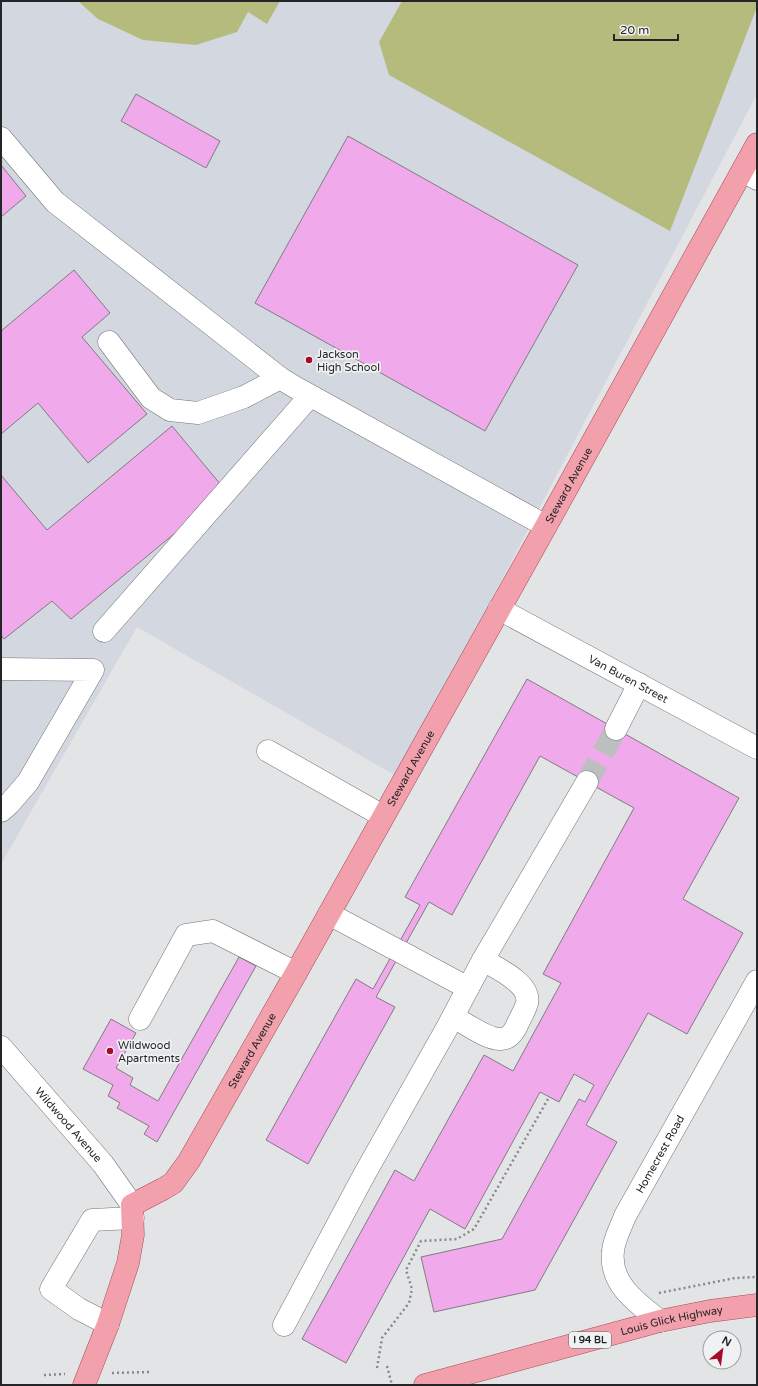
<svg xmlns="http://www.w3.org/2000/svg" width="758" height="1386" font-family="'Varela Round',sans-serif">
<style>
.built{fill:#d3d7e0}
.green{fill:#b5bb7c}
.building{fill:#f0a9eb;stroke:#7f7d7f}
.lines{fill:none;stroke-linecap:round;stroke-linejoin:round}
.minor-tunnel{stroke:#bdbec0;stroke-width:22;stroke-dasharray:22 11;stroke-linecap:butt}
.minor-casing{stroke:#737476;stroke-width:23}
.major-casing{stroke:#a54b5a;stroke-width:23}
.path{stroke:#87888a;stroke-width:2.5;stroke-dasharray:2 3;stroke-linecap:butt}
.minor{stroke:#fff;stroke-width:22}
.major{stroke:#f3a0ad;stroke-width:22}
.poi-dot{fill:#a60c25;stroke:#f0f1f3;stroke-width:1.5}
.labels{text-anchor:middle;dominant-baseline:central;stroke-width:3.5;stroke-linejoin:round;paint-order:stroke}
.shield{fill:#f0f1f3;stroke:#616264;stroke-width:1}
.shield-label{font-size:10px;font-weight:bold;fill:#242526}
.poi-label{font-size:11px;fill:#242526;stroke:#f0f1f3;text-anchor:start}
.street-label{font-size:11px;fill:#242526;stroke:#f0f1f3}
</style>
<rect width="100%" height="100%" fill="#e3e4e6"/>
<!-- built -->
<path class="built" d="M1,1H757V94L398,777L137,627L1,864Z"/>
<!-- green -->
<path class="green" d="M78,1H280L267,24L248,12L237,32L196,45L143,40L98,19Z
M402,1H757V7L670,231L389,75L379,42Z"/>
<!-- building -->
<path class="building" d="M136,94L220,141L206,168L121,121Z
M348,136L578,265L485,431L255,303Z
M1,165L26,196L1,217Z
M74,270L110,313L82,337L147,414L88,463L38,403L1,434V331Z
M172,426L226,491L71,619L52,601L4,639L1,635V475L47,530Z
M527,679L739,798L683,899L743,933L687,1034L648,1013L586,1125L617,1142L535,1290L434,1312L421,1257L502,1239L579,1099L585,1102L594,1085L574,1074L559,1102L540,1092L465,1229L430,1209L346,1363L302,1339L395,1170L414,1181L484,1055L513,1071L561,983L543,974L634,808L540,756L452,915L429,902L376,997L395,1007L308,1164L266,1140L356,979L373,989L420,905L405,897Z
M239,957L256,966L157,1142L144,1134L149,1126L117,1108L120,1103L108,1096L113,1085L83,1069L111,1019L136,1033L116,1068L133,1078L130,1085L158,1101Z"/>
<g class="lines">
<!-- minor-tunnel -->
<path class="minor-tunnel" d="M587,782L616,729"/>
<defs>
<g id="minor">
<path d="M1,138L55,202L280,378L293,386L546,526"/>
<path d="M743,171L757,179"/>
<path d="M109,342L151,398L170,410L198,413L244,397L280,378"/>
<path id="s1" d="M499,609L757,748"/>
<path d="M104,631L310,396"/>
<path d="M1,669L93,670L28,782L9,804L1,811"/>
<path d="M616,729L639,684"/>
<path d="M268,751L383,816"/>
<path d="M329,914L395,949"/>
<path d="M401,952L468,988L483,960L587,782"/>
<path d="M453,1017C465,1023 488,1040 501,1039C510,1039 515,1030 518,1023C521,1017 525,1010 527,1003C531,983 496,968 483,960"/>
<path d="M140,1019L186,935L213,931L296,973"/>
<path id="s2" d="M1,1047L103,1164L132,1205"/>
<path id="s3" d="M660,1321C637,1303 609,1284 613,1251C614,1239 621,1227 625,1216L757,981"/>
<path d="M108,1324L79,1309L51,1289L92,1220L133,1218"/>
<path d="M284,1325L364,1175L447,1028L468,988"/>
</g>
<g id="major">
<path id="s4" d="M84,1385L108,1324L128,1263L133,1235L132,1205L163,1189L173,1183L189,1161L296,973L546,526L757,144"/>
<path id="s5" d="M425,1385L660,1321L710,1311L757,1305"/>
</g>
</defs>
<!-- minor casing -->
<use href="#minor" class="minor-casing"/>
<!-- major casing -->
<use href="#major" class="major-casing"/>
<!-- path -->
<path class="path" d="M659,1293L735,1278L757,1277
M387,1366L392,1385
M377,1368L382,1338L409,1303L412,1289L406,1270L421,1241L457,1239L474,1229L548,1099
M112,1373L149,1372
M44,1375L65,1374"/>
<!-- minor -->
<use href="#minor" class="minor"/>
<!-- major -->
<use href="#major" class="major"/>
</g>
<!-- markers -->
<g class="poi-dot">
<circle cx="309" cy="360" r="4"/>
<circle cx="110" cy="1051" r="4"/>
</g>
<g class="labels">
<!-- shield labels -->
<rect class="shield" x="569" y="1332" width="42" height="16" rx="3"/>
<g class="shield-label">
<text x="590" y="1340">I 94 BL</text>
</g>
<!-- poi labels -->
<g class="poi-label">
<text x="317" y="354">Jackson<tspan x="317" dy="13">High School</tspan></text>
<text x="118" y="1045">Wildwood<tspan x="118" dy="13">Apartments</tspan></text>
</g>
<!-- street labels -->
<g class="street-label">
<text stroke="none"><textPath href="#s4" startOffset="1037">Steward Avenue</textPath></text>
<text stroke="none"><textPath href="#s1" startOffset="147">Van Buren Street</textPath></text>
<text stroke="none"><textPath href="#s4" startOffset="713">Steward Avenue</textPath></text>
<text stroke="none"><textPath href="#s4" startOffset="389">Steward Avenue</textPath></text>
<text stroke="none"><textPath href="#s2" startOffset="103">Wildwood Avenue</textPath></text>
<text stroke="none"><textPath href="#s3" startOffset="197">Homecrest Road</textPath></text>
<text stroke="none"><textPath href="#s5" startOffset="255">Louis Glick Highway</textPath></text>
</g>
</g>
<!-- border -->
<rect width="758" height="1386" fill="none" stroke="#242526" stroke-width="4"/>
<!-- north arrow -->
<g transform="translate(722 1350) rotate(29)"><circle r="19" fill="#f0f1f3" stroke="#9e9fa1"/>
<path d="M0-3L7 15L0 10L-7 15Z" fill="#a60c25"/>
<text y="-6" font-size="11" font-weight="bold" text-anchor="middle" fill="#242526">N</text>
</g>
<!-- scale -->
<path d="M614 34v6h64v-6" fill="none" stroke="#242526" stroke-width="2"/>
<text x="620" y="34" font-size="12" fill="#242526" stroke="#f0f1f3" stroke-width="3" paint-order="stroke">20 m</text>
</svg>
